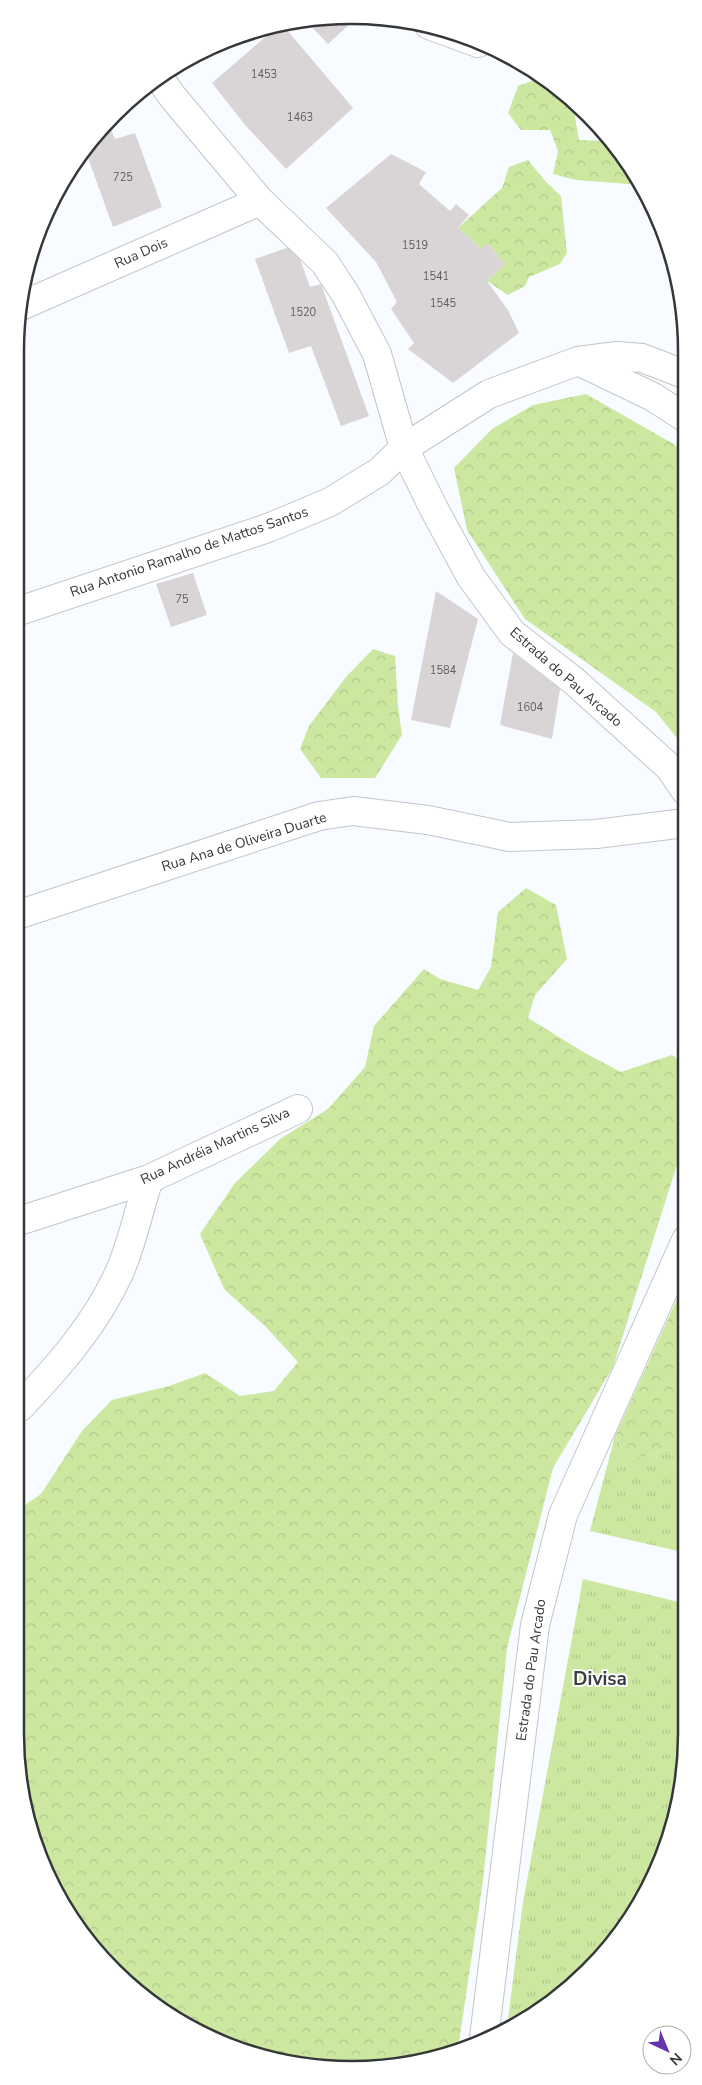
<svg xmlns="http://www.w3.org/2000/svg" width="702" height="2085" font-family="'Nunito Sans',sans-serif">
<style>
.grass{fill:url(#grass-tufts)}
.forest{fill:url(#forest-crowns)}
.building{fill:#d9d5d7}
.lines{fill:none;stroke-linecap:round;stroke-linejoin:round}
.street-casing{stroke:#c2c5c9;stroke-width:30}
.secondary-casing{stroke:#c2c5c9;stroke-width:30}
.street{stroke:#fff;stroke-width:28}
.secondary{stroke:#fff;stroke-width:28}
.labels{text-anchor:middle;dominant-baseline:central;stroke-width:4;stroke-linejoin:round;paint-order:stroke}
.number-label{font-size:11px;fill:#5e5e60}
.street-label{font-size:14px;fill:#353738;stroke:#fff}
.district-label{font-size:19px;font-weight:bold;fill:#3a3c3f;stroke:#fff}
.rim{fill:none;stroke:#353738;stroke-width:2.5}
</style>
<defs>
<pattern id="grass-tufts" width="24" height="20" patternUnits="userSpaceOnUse" patternTransform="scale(1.25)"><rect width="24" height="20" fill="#cce8a0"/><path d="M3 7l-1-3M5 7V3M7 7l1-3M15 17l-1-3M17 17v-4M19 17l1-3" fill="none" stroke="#b0c88b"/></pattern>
<pattern id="forest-crowns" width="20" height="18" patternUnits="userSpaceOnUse" patternTransform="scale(1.25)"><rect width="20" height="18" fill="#cce8a0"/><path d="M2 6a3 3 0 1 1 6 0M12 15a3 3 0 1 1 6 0" fill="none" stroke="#b0c88b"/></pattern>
</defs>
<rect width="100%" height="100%" fill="#f8fbff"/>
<!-- grass -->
<path class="grass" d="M615,1436L629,1460L670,1449L678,1482L686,1485L687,1553L590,1531Z
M583,1579L687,1604V1734L676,1821L630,1921L589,1971L538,2013L507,2027L523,1902Z"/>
<!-- forest -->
<path class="forest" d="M541,78L573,105L579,140L611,141L641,185L576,180L553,174L558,151L550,130H521L508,113L518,86Z
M528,160L546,182L561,196L567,253L560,264L529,277L525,286L508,295L487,281L505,264L488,244L481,249L458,228L502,188L509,167Z
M586,394L684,450L685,748L656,712L525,619L467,530L454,468L492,429L533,405Z
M373,649L395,656L398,706L402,735L375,778H321L300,749L309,726L346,677Z
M526,888L556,905L567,959L535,995L528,1018L585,1053L621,1072L672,1055L686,1065V1136L613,1367L553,1468L507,1648L483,1881L458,2049L438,2059L373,2069L307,2067L202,2035L146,2000L99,1956L40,1862L21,1799L20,1508L41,1494L82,1431L112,1400L169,1386L205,1373L240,1396L274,1391L298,1362L266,1327L224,1289L200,1234L235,1183L280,1139L328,1109L365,1067L374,1026L424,969L440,979L478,990L491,967L498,912Z
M686,1279V1485L678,1483L670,1449L629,1460L615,1436Z"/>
<!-- building -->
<path class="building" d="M351,16L354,20L328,44L304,19Z
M282,24L353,108L286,169L246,126L212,83L279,25Z
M108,121L115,139L135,133L162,207L113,227L84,147Z
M391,154L426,172L419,184L450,211L456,204L469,215L458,228L481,249L487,243L505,264L487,281L508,310L519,333L453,383L408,349L414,343L391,309L397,302L376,262L326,208Z
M295,245L310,287L321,284L369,416L341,426L311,346L289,353L255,259Z
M193,573L207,615L171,627L156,584Z
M436,591L478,619L450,728L411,720Z
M513,653L560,689L552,739L500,725Z"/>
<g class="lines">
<defs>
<path id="street" d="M429,25L478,43
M21,306L260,201
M578,361L653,397L684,417
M404,448L434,509L471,577L512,633L574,681L670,768L685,790
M16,612L268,528L330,502L379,472L404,448L489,394L578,361L617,356L642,358L684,374
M17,915L319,816L353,811L428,820L510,837L596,834L685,823
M19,1221L149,1179L298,1109
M20,1407C58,1367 96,1324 119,1273C132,1245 139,1208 149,1179
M484,2038L535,1625L563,1515L686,1240"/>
<path id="secondary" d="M159,77L172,96L260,201L325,263L346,295L377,354L404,448"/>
</defs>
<!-- street casing -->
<use href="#street" class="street-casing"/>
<!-- secondary casing -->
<use href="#secondary" class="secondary-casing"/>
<!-- street -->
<use href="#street" class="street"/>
<!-- secondary -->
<use href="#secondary" class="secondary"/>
</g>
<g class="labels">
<!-- number labels -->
<g class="number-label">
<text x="264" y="74">1453</text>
<text x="300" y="117">1463</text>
<text x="123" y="177">725</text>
<text x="415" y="245">1519</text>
<text x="436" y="276">1541</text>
<text x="443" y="303">1545</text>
<text x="303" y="312">1520</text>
<text x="182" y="599">75</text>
<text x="443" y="670">1584</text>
<text x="530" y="707">1604</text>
</g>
<!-- street labels -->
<g class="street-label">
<text transform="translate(141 253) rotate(-24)">Rua Dois</text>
<text transform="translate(189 552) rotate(-19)">Rua Antonio Ramalho de Mattos Santos</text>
<text transform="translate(566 677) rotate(41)">Estrada do Pau Arcado</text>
<text transform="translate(244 842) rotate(-17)">Rua Ana de Oliveira Duarte</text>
<text transform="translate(215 1146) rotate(-25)">Rua Andréia Martins Silva</text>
<text transform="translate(531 1670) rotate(-82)">Estrada do Pau Arcado</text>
</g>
<!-- district labels -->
<g class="district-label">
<text x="600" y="1679">Divisa</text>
</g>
</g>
<!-- crop -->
<path d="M0 0H702V2085H0ZM351 24H351A327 327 0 0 1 678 351V1734A327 327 0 0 1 351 2061H351A327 327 0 0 1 24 1734V351A327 327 0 0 1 351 24Z" fill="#fff" fill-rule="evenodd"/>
<path class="rim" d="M351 24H351A327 327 0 0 1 678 351V1734A327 327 0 0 1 351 2061H351A327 327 0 0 1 24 1734V351A327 327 0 0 1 351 24Z"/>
<!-- north arrow -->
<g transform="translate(667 2050) rotate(136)"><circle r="24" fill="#ffffff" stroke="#aeafaf"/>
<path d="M0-4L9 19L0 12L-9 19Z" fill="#6435ad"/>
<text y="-8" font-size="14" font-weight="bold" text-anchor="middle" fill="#353738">N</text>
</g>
</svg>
